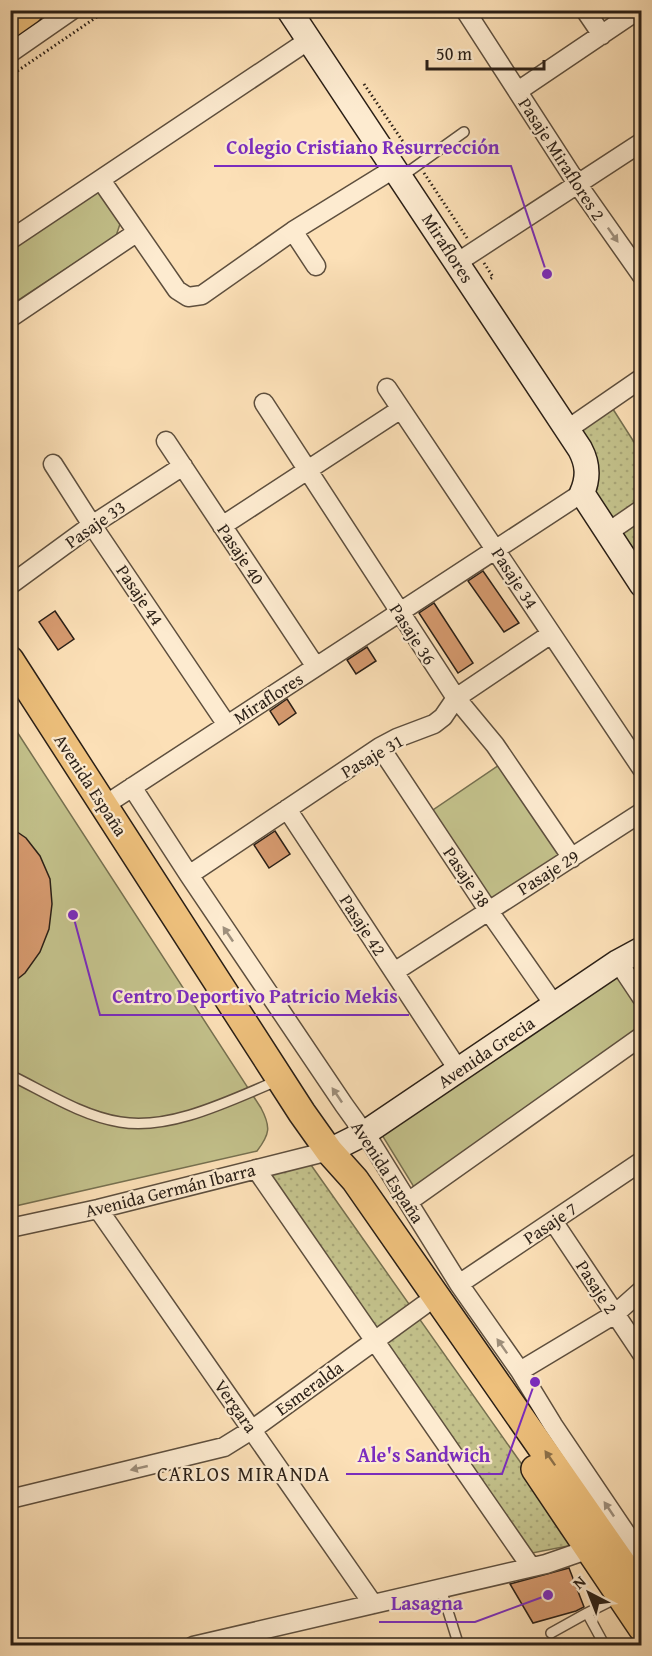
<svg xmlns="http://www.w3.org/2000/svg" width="652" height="1656" font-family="'Gentium Book Plus',serif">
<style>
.grass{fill:url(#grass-dots);stroke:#767050;stroke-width:1.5}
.park{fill:#c3c18b;stroke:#767050;stroke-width:1.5}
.building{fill:#d69a6f;stroke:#2a1f16;stroke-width:1.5}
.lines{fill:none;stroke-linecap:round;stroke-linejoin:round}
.lane-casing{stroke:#5e4f3e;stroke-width:12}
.street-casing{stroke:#5e4f3e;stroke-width:21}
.secondary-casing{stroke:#2a1f16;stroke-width:27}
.primary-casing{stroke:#2a1f16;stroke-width:30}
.path{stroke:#2a1f16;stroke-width:3;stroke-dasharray:1.5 3;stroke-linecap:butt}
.lane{stroke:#fdebd0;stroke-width:9}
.street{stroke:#fdebd0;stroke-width:18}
.secondary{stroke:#fdebd0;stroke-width:24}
.primary{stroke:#eec07c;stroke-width:27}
.oneway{fill:#9e8f7c}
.oneway2{fill:#8c7049}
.labels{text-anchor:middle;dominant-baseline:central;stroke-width:4.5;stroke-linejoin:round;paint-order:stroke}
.street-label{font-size:18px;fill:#2a1f16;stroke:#fdebd0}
.neighbourhood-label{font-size:20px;letter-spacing:1.5px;fill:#2a1f16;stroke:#fdebd0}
.leader{fill:none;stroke:#7b2cbf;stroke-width:2}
.callout-dot{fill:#7b2cbf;stroke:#fdebd0;stroke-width:2}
.callout-label{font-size:20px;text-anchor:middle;font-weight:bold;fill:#7b2cbf;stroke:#fdebd0;stroke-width:4.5;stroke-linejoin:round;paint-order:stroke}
</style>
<defs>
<pattern id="grass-dots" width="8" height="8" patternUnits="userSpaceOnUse" patternTransform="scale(1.5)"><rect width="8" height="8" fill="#c3c18b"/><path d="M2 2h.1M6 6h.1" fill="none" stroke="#a8a577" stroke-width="1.8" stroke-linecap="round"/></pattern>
</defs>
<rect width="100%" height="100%" fill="#fce0b7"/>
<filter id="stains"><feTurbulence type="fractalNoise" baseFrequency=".00333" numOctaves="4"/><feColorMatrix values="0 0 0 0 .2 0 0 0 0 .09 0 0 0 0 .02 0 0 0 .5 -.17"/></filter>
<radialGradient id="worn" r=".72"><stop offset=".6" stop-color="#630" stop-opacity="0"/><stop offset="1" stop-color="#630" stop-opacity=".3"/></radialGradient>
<!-- grass -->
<path class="grass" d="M611,406L641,453V564L594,492L598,463L576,430Z
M311,1165L578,1544L517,1556L255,1175Z"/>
<!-- park -->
<path class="park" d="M96,192L102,193L121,221L116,236L14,303H11V247Z
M10,721L261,1108C271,1127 270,1134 257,1151L11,1207Z
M505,761L568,854L490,904L430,812Z
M641,956V1040L417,1192L382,1135Z"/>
<!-- building -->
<path class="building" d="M483,571L519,623L504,632L468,581Z
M434,603L473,663L458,673L419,613Z
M55,611L74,639L58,650L39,622Z
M367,647L376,661L356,674L347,660Z
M287,699L296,713L279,725L270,711Z
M10,827L26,838L40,856L50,879L52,904L49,929L40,952L25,973L10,985Z
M275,831L290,854L269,868L254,845Z
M569,1568L584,1607L576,1611L533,1623L510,1584Z"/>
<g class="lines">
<defs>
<path id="lane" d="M401,177L464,132
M10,1075C45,1092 82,1116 120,1122C171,1131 233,1099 279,1080
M441,1589L459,1646
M551,1633L587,1613
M605,1646L587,1613L619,1597"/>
<path id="street" d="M465,10L578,185L642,276
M585,10L602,35
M10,53L72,10
M518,91L638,10
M101,180L177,290L188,297L202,295L293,231L395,168
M293,231L316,266
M10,240L309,40
M458,262L642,142
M10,318L136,233
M387,388L642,769
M264,403L456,698L495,745L572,858
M568,429L642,378
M166,441L316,667
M53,464L92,525L227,725
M222,526L401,409
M607,533L642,509
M10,585L92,525L183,466
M380,747L488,910L555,1006
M132,787L189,875L344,1105L372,1144L459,1284L520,1371L553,1425L642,1557
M105,805L582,493
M287,809L459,1071
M189,875L380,747L397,738L434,724L443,717L456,698L551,634
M618,962L642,998
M394,972L642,812
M256,1169L531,1567
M408,1202L642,1036
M98,1209L373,1604
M553,1221L642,1354
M10,1228L98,1209L329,1151
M459,1284L642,1161
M520,1371L615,1314L642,1290
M10,1499L224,1447L253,1429L424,1305
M193,1646L546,1564L598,1546"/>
<path id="secondary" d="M289,10L580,449C588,464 589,477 582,493L642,585
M329,1151L365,1133L618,962L642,949"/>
<path id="primary" d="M10,24L30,10
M10,660L302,1113L329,1151L355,1180L642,1592
M535,1469L642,1628"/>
</defs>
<!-- lane casing -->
<use href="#lane" class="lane-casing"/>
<!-- street casing -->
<use href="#street" class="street-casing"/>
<!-- secondary casing -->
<use href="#secondary" class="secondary-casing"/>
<!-- primary casing -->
<use href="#primary" class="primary-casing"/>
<!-- path -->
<path class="path" d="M10,76L107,10
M364,84L412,155
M424,173L467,238
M484,263L493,277L490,279"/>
<!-- lane -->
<use href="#lane" class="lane"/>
<!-- street -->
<use href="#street" class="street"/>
<!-- secondary -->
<use href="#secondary" class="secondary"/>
<!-- primary -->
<use href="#primary" class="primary"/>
</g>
<!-- one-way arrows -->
<defs><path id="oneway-solid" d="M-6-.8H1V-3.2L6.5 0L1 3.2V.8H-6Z" transform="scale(1.5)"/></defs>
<g class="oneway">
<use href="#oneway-solid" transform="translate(613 235) rotate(55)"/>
<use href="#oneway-solid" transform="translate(228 934) rotate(-124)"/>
<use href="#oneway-solid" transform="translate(337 1095) rotate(-124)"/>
<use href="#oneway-solid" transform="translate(502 1346) rotate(-125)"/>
<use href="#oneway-solid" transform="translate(139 1468) rotate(167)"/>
<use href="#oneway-solid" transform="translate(609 1509) rotate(-124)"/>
</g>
<use class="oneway2" href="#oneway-solid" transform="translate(550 1458) rotate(-125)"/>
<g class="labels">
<!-- street labels -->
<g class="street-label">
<text transform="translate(562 159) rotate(57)">Pasaje Miraflores 2</text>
<text transform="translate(448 248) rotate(57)">Miraflores</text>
<text transform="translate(95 524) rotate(-35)">Pasaje 33</text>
<text transform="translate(241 554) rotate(56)">Pasaje 40</text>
<text transform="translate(515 578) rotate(57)">Pasaje 34</text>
<text transform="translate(140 595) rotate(56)">Pasaje 44</text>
<text transform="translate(413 634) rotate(57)">Pasaje 36</text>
<text transform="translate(268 698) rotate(-33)">Miraflores</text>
<text transform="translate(372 756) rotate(-30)">Pasaje 31</text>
<text transform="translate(91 785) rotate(57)">Avenida España</text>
<text transform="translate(548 872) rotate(-32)">Pasaje 29</text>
<text transform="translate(467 877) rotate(56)">Pasaje 38</text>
<text transform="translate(363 925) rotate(57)">Pasaje 42</text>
<text transform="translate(486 1052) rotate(-34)">Avenida Grecia</text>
<text transform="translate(388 1172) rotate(57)">Avenida España</text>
<text transform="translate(170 1190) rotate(-14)">Avenida Germán Ibarra</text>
<text transform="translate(550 1223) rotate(-34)">Pasaje 7</text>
<text transform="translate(597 1287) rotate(57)">Pasaje 2</text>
<text transform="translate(309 1388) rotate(-36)">Esmeralda</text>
<text transform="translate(236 1406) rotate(55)">Vergara</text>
</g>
<!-- neighbourhood labels -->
<g class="neighbourhood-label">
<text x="244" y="1473">CARLOS MIRANDA</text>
</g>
</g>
<!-- callouts -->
<path class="leader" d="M547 274L511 166H214M73 915L100 1015H409M535 1382L502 1474H346M548 1595L475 1622H379"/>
<g class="callout-dot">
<circle cx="547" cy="274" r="6"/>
<circle cx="73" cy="915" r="6"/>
<circle cx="535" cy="1382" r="6"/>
<circle cx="548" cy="1595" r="6"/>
</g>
<g class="callout-label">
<text x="363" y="154">Colegio Cristiano Resurrección</text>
<text x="255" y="1003">Centro Deportivo Patricio Mekis</text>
<text x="424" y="1462">Ale's Sandwich</text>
<text x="427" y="1610">Lasagna</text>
</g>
<!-- margin -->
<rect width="652" height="1656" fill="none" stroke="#fce0b7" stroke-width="36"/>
<rect x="12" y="12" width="628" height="1632" fill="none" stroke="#2a1f16" stroke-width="3"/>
<rect x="18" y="18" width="616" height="1620" fill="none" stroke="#2a1f16" stroke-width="1.5"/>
<!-- north arrow -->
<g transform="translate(589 1593) rotate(318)" stroke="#fdebd0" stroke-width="4.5" paint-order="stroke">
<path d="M0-4.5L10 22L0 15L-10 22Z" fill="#2a1f16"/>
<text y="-9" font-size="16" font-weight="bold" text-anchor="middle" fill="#2a1f16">N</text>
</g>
<!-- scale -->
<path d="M427 60v9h117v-9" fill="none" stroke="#2a1f16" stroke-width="3"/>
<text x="436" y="60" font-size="18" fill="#2a1f16" stroke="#fdebd0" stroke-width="4.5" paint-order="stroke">50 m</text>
<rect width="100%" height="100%" filter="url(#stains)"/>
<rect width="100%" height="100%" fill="url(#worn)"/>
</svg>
